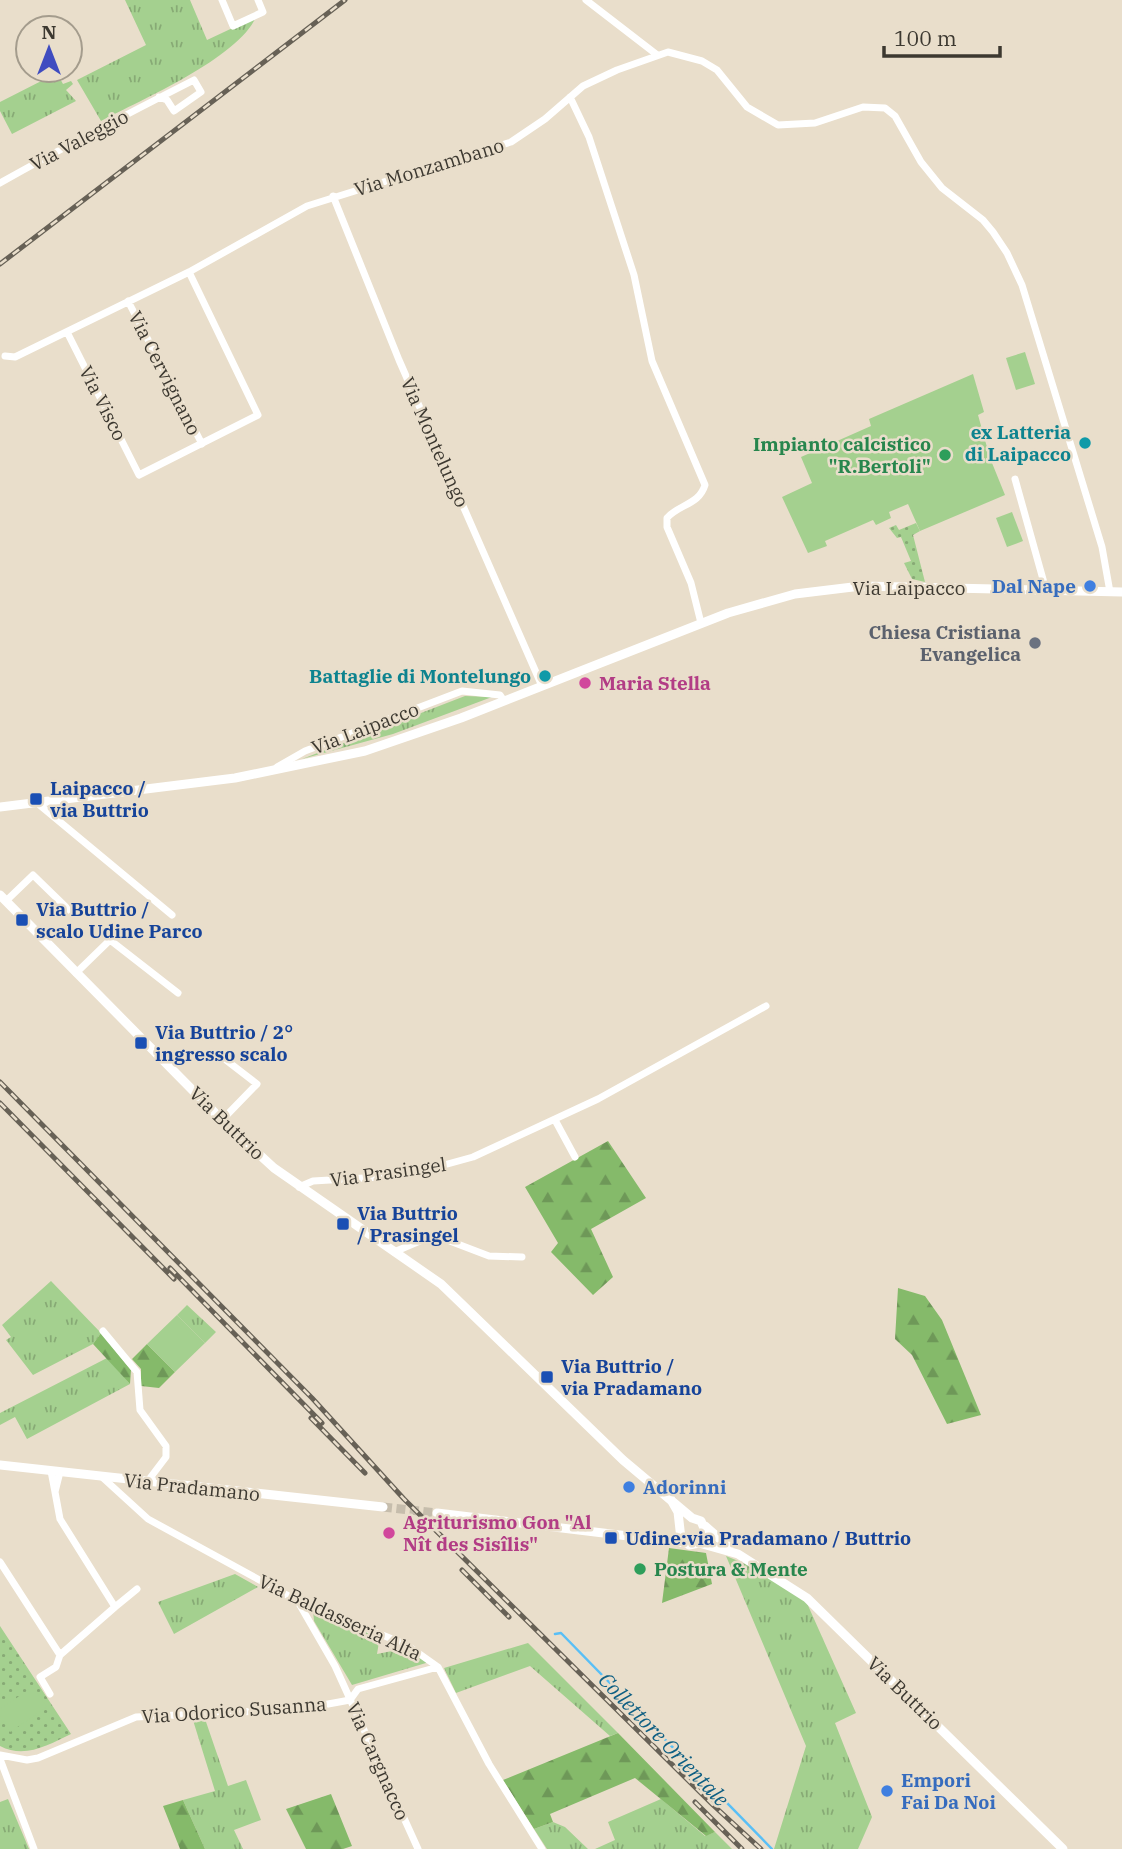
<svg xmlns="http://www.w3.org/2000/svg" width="1122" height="1849" font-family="'IBM Plex Serif',serif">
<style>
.grass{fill:url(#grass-tufts)}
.forest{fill:url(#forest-firs)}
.park{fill:url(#park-dots)}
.garden{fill:#a4d08f}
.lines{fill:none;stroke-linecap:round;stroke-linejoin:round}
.stream{stroke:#59bff6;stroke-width:2.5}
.tertiary-tunnel{stroke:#c6bdac;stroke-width:9;stroke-dasharray:9 4.5;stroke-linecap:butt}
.minor{stroke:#fff;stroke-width:7}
.tertiary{stroke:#fff;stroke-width:9}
.rail-casing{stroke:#676156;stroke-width:5}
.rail{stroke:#e9decb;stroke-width:2.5;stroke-dasharray:8;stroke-linecap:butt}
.culture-dot{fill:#0f9aa8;stroke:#e9decb;stroke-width:2.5}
.leisure-dot{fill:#2e9e5b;stroke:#e9decb;stroke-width:2.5}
.shop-dot{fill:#3f7fe0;stroke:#e9decb;stroke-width:2.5}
.worship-dot{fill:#6b7280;stroke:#e9decb;stroke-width:2.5}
.hotel-dot{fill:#d1479c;stroke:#e9decb;stroke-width:2.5}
.transit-dot{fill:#1a4fb4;stroke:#e9decb;stroke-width:2.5}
.labels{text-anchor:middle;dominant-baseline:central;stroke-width:5;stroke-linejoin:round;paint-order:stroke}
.street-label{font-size:19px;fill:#3c3830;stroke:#e9decb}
.culture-label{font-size:19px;font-weight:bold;fill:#0d838f;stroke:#e9decb;text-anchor:end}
.leisure-label{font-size:19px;font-weight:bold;fill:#27864d;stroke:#e9decb;text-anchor:end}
.shop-label{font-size:19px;font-weight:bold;fill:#366cbe;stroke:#e9decb;text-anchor:start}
.worship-label{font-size:19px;font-weight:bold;fill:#5b616d;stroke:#e9decb;text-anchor:end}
.hotel-label{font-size:19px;font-weight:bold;fill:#b23c85;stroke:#e9decb;text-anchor:start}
.transit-label{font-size:19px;font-weight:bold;fill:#164399;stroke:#e9decb;text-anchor:start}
.water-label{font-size:21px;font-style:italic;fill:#0e5f83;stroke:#e9decb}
</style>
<defs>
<pattern id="grass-tufts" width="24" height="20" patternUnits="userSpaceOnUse" patternTransform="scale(1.75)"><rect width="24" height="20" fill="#a4d08f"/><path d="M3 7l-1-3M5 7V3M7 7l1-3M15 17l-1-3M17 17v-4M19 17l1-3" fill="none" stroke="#87aa75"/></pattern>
<pattern id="forest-firs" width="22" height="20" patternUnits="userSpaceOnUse" patternTransform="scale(1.75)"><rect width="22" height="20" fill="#85ba6a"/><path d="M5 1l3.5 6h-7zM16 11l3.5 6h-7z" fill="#6e9858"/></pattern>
<pattern id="park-dots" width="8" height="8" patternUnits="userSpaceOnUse" patternTransform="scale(1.75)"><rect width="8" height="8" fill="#a4d08f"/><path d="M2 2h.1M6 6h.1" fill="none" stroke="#87aa75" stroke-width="1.8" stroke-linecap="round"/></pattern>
</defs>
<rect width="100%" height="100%" fill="#e9decb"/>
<!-- grass -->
<path class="grass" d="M125,0H190L207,40L256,17C238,58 141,100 101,121L77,80L146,45Z
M57,73L63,84L71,81L73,84L66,90L76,101L12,134L0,111V102Z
M465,696L492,697L393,734L302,759Z
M51,1281L101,1333L93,1344L33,1375L6,1340L11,1337L2,1325Z
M187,1305L216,1332L205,1343L177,1315Z
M107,1358L130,1384L27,1439L15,1417L0,1425V1413Z
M726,1556L758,1569L806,1601L856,1713L835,1723L872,1817L858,1849H774L806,1746Z
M235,1574L258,1587L174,1634L158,1602Z
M313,1610L380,1636L377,1654L407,1648L426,1659V1663L352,1685L314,1621Z
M528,1643L618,1733L610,1736L530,1666L456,1693L444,1668Z
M204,1716L228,1786L246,1780L261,1820L234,1830L243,1849H205L183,1800L215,1791L192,1717Z
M8,1799L29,1849H0V1802Z
M661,1799L705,1836L715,1832L732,1849H595L615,1840L608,1822Z
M553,1822L565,1827L588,1849H547L534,1829Z"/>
<!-- forest -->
<path class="forest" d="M608,1141L646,1198L591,1229L613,1277L593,1295L551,1252L558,1243L525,1187Z
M898,1288L925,1296L942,1320L981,1415L947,1424L912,1355L895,1339Z
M101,1333L131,1370L130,1384L93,1344Z
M147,1344L175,1372L159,1388L141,1386V1369L132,1359Z
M669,1548L706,1553L712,1584L662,1603Z
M618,1733L715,1832L706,1836L635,1778L550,1814L553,1822L534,1829L503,1780Z
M331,1794L352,1846L343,1849H306L286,1809Z
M183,1800L205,1849H180L163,1806Z"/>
<!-- park -->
<path class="park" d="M916,523L920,531L913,535L925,582L912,579L904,563L911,561L901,537L897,538L889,528L896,525L899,530Z
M0,1626L71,1734C48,1745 25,1759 0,1746Z"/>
<!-- garden -->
<path class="garden" d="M1025,352L1035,384L1016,390L1006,358Z
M973,374L984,412L978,415L990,458L1005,495L920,531L908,504L889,512L891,518L876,525L873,520L825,541L827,546L808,553L782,497L812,483L801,457L871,426L869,419Z
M1012,512L1023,541L1007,547L996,518Z
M177,1315L205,1343L175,1372L147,1344Z
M33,1687L47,1707L10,1732L0,1716V1709Z"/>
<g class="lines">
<!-- stream -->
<path class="stream" d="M555,1634L561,1633L772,1849"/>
<!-- tertiary-tunnel -->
<path class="tertiary-tunnel" d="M383,1507L437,1513"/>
<!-- minor -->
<path class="minor" d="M222,0L233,26L263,12L258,0
M586,0L656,54
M570,97L589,137L634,275L652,361L705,485C699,505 679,504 667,518V527L691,583L701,623
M0,183C64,147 129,113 194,80L201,92L174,111L167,100L159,97
M333,196L399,360L542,686
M128,301L202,444
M67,332L139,475L258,415L189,272
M5,356L15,357L189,272L307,206L511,142L545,119L583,86L617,70L668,52L702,61L717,70L747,107L778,125L815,123L863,107L885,108L895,116L921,162L942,188L983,220L993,232L1007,253L1022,285L1102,547L1110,592
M1015,479L1046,590
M277,767L305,751L462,691L500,695L504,701
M36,802L172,915
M6,901L33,875L69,910
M76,973L110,940L178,993
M222,1057L257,1084L222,1120
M555,1120L575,1157
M299,1187L313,1181L381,1177L433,1168L473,1157L598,1099L766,1006
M394,1252L434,1235L489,1256L522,1257
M103,1331L137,1372L140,1410L166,1446V1457L147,1482
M51,1471L55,1492L60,1472
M102,1477L148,1519L296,1600L407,1645L438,1667L489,1764L542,1849
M0,1562L60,1655L115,1607L60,1519L55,1492
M297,1600L335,1666L418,1849
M115,1607L137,1589
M50,1694L40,1677L56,1667L60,1655
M350,1700L358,1689L438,1667
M0,1755L27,1760L38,1758L136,1717L301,1709L350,1700
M0,1759L34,1849"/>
<!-- tertiary -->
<path class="tertiary" d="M0,807L235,778L365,751L461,718L728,613L795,594L861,586L1122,592
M0,895L222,1120L274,1168L441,1284L623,1460L692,1518L701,1521L706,1533L699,1543L689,1545L681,1539L678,1512L670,1498
M0,1465L383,1507
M437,1513L686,1543
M705,1526L729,1547
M699,1543L738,1554L807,1598L1063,1849"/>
<defs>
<path id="rail" d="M0,264L345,0
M0,1082L312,1398L404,1499L713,1805L761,1849
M0,1103L174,1279
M170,1268L322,1423
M311,1418L365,1473
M462,1570L509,1617
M695,1802L742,1849"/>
</defs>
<!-- rail casing -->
<use href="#rail" class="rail-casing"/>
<!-- rail -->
<use href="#rail" class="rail"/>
</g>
<!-- markers -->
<g class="culture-dot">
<circle cx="1085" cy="443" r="7"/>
<circle cx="545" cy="676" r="7"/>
</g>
<g class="leisure-dot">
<circle cx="945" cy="455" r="7"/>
<circle cx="640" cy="1569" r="7"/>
</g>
<g class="shop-dot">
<circle cx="1090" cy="586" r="7"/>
<circle cx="629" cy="1487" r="7"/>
<circle cx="887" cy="1791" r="7"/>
</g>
<circle class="worship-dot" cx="1035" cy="643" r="7"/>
<g class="hotel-dot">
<circle cx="585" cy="683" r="7"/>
<circle cx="389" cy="1533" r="7"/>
</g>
<g class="transit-dot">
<rect x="29" y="792" width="14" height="14" rx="3.5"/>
<rect x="15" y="913" width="14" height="14" rx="3.5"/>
<rect x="134" y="1036" width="14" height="14" rx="3.5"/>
<rect x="336" y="1217" width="14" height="14" rx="3.5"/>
<rect x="540" y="1370" width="14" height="14" rx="3.5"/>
<rect x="604" y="1531" width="14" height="14" rx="3.5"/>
</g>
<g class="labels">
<!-- street labels -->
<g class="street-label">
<text transform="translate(79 140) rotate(-28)">Via Valeggio</text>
<text transform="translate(429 167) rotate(-17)">Via Monzambano</text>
<text transform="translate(165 373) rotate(63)">Via Cervignano</text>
<text transform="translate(103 403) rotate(63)">Via Visco</text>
<text transform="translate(435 442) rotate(66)">Via Montelungo</text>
<text x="909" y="588">Via Laipacco</text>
<text transform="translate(365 728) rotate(-21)">Via Laipacco</text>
<text transform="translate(227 1123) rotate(44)">Via Buttrio</text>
<text transform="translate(388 1172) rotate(-8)">Via Prasingel</text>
<text transform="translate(192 1487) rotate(6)">Via Pradamano</text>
<text transform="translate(340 1617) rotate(25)">Via Baldasseria Alta</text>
<text transform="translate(905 1693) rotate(44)">Via Buttrio</text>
<text transform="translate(234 1710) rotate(-4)">Via Odorico Susanna</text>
<text transform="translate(378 1761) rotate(66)">Via Cargnacco</text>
</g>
<!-- culture labels -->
<g class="culture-label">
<text x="1071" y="432">ex Latteria<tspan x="1071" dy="22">di Laipacco</tspan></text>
<text x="531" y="676">Battaglie di Montelungo</text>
</g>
<!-- leisure labels -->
<g class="leisure-label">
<text x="931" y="444">Impianto calcistico<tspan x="931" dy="22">"R.Bertoli"</tspan></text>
<text x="654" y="1569" text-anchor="start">Postura &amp; Mente</text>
</g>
<!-- shop labels -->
<g class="shop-label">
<text x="1076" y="586" text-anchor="end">Dal Nape</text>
<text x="643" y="1487">Adorinni</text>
<text x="901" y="1780">Empori<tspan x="901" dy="22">Fai Da Noi</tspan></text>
</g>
<!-- worship labels -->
<g class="worship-label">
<text x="1021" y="632">Chiesa Cristiana<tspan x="1021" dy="22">Evangelica</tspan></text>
</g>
<!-- hotel labels -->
<g class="hotel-label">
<text x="599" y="683">Maria Stella</text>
<text x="403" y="1522">Agriturismo Gon "Al<tspan x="403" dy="22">Nît des Sisîlis"</tspan></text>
</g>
<!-- transit labels -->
<g class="transit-label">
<text x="50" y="788">Laipacco /<tspan x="50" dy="22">via Buttrio</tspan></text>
<text x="36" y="909">Via Buttrio /<tspan x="36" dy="22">scalo Udine Parco</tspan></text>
<text x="155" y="1032">Via Buttrio / 2°<tspan x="155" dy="22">ingresso scalo</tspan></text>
<text x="357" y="1213">Via Buttrio<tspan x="357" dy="22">/ Prasingel</tspan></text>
<text x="561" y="1366">Via Buttrio /<tspan x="561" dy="22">via Pradamano</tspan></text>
<text x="625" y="1538">Udine:via Pradamano / Buttrio</text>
</g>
<!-- water labels -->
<g class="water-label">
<text transform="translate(664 1739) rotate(46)">Collettore Orientale</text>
</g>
</g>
<!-- north arrow -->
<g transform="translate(49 49)"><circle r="33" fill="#e9decb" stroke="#a49c8d" stroke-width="2"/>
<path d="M0-5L12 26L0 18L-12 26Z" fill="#3f4cc0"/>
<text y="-10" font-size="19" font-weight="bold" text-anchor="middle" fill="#3c3830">N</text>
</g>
<!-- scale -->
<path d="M884 46v10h116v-10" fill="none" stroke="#3c3830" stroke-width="3.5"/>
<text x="894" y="46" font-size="21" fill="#3c3830" stroke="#e9decb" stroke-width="5" paint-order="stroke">100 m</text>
</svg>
